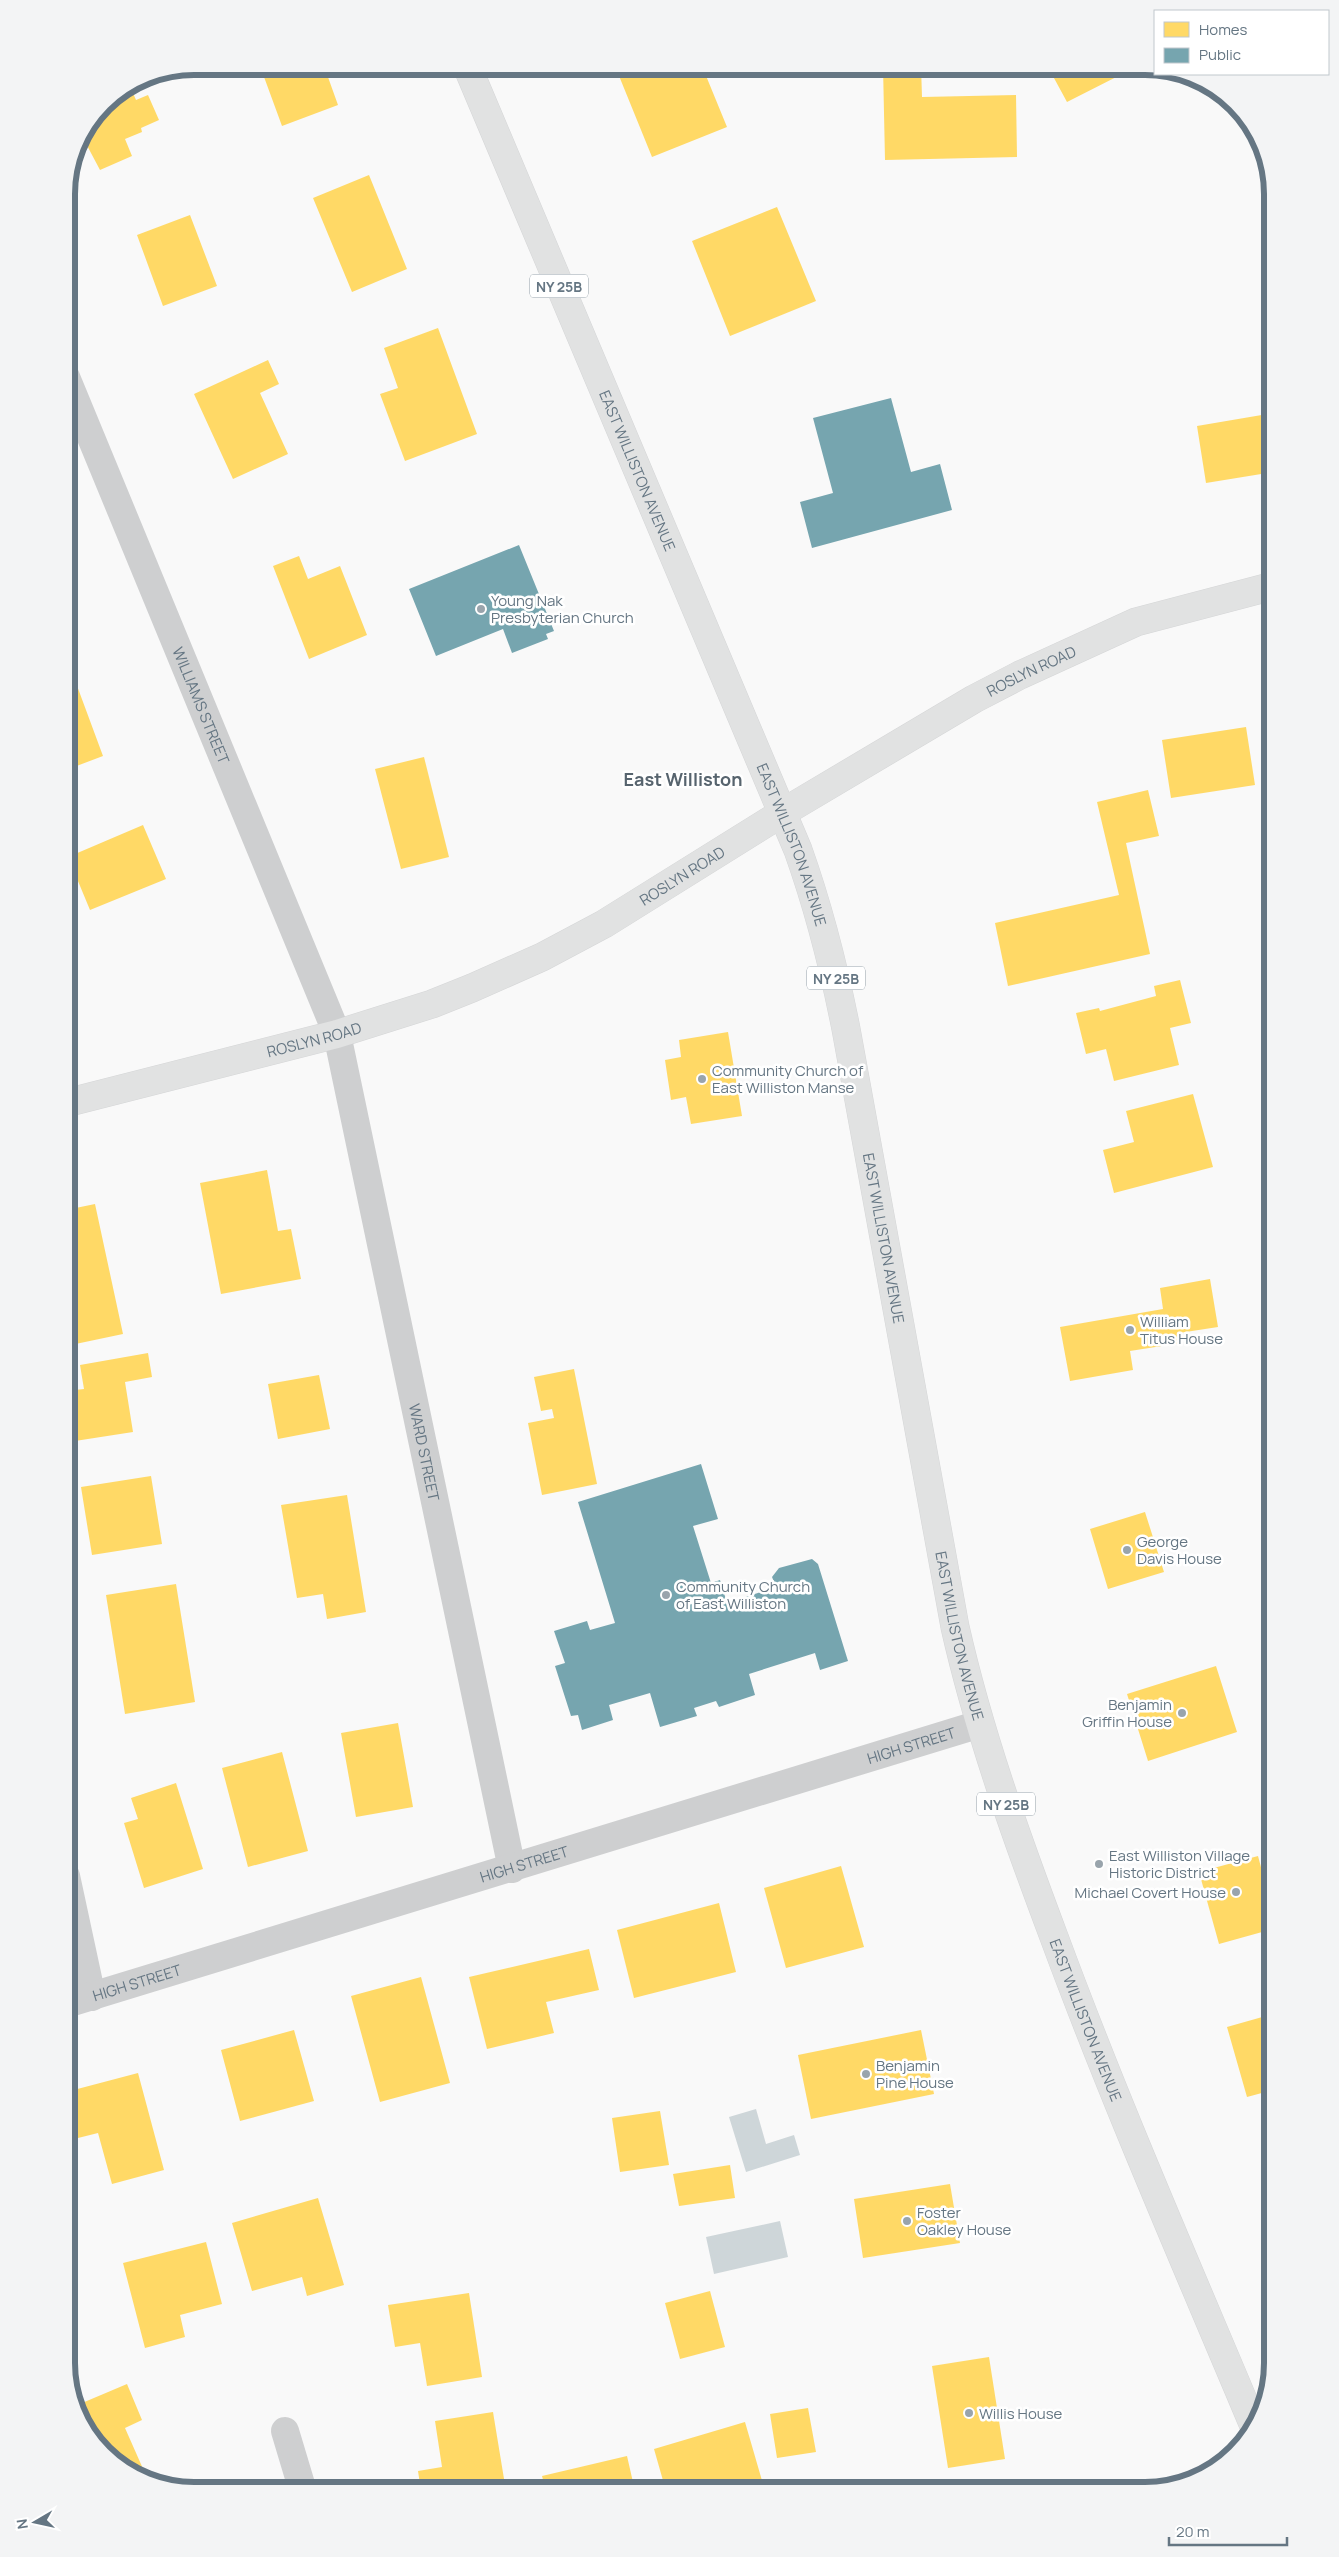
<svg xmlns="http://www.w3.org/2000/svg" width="1339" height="2557" font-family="Manrope,sans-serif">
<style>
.water{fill:#ced6d9}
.homes{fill:#ffd966}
.public{fill:#76a5af}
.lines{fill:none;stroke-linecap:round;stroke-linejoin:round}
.major-casing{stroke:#d5d6d7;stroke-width:29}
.minor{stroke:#cecfd0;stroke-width:28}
.major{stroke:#e1e2e2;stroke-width:28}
.poi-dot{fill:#99a4ac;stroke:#fff;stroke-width:2}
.labels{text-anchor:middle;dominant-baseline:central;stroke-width:5;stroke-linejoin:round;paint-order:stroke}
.shield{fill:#fff;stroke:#939fa8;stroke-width:1}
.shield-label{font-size:14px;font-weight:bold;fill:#657683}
.street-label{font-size:15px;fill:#657683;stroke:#fff}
.poi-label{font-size:15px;fill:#657683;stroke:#fff;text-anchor:start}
.quarter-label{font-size:18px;font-weight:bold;fill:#57646e;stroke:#fff}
.rim{fill:none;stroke:#657683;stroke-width:6}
</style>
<rect width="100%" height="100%" fill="#f9f9f9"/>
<!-- water -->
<path class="water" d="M756,2109L766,2144L794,2135L800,2155L746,2172L729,2117Z
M780,2221L788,2257L714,2274L706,2237Z"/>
<!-- homes -->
<path class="homes" d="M260,66H324L338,105L282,126Z
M615,66H702L727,127L652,157Z
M883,66H921L922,97L1016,95L1017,157L885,160Z
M1048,67H1136L1067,102Z
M130,86L136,100L148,95L159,120L141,128L142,132L125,139L132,156L100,170L82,136L104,103Z
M369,175L407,269L352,292L313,198Z
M777,207L816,301L730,336L692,241Z
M190,215L217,286L163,306L137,235Z
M438,328L477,434L405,461L380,394L398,388L384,348Z
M268,360L279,384L260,393L288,454L233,479L194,394Z
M1273,413V472L1206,483L1197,426Z
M299,556L308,579L340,566L367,635L309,659L273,566Z
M66,656L103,756L66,770Z
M1270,708H1273V720H1272Z
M1246,727L1255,785L1171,798L1162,740Z
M424,757L449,857L401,869L375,769Z
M1148,790L1159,836L1126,843L1150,954L1008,986L995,923L1119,895L1097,802Z
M143,825L166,879L90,910L68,857Z
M1180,980L1191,1023L1170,1028L1179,1065L1114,1081L1106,1049L1086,1054L1076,1013L1099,1008L1100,1011L1156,996L1154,986Z
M728,1032L742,1116L691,1124L686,1097L671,1100L665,1060L681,1057L679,1040Z
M1193,1094L1213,1167L1114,1193L1103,1150L1134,1142L1126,1111Z
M267,1170L278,1231L291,1229L301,1279L221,1294L200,1183Z
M95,1204L123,1334L66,1346V1210Z
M1210,1279L1218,1327L1179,1333L1181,1343L1130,1351L1133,1370L1070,1381L1060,1327L1163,1309L1160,1288Z
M148,1353L152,1377L125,1382L133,1432L75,1441L66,1391L84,1389L80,1365Z
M574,1369L597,1484L542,1495L528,1423L554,1418L552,1409L541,1411L534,1377Z
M319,1375L330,1429L278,1439L268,1384Z
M151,1476L162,1544L92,1555L81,1487Z
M347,1495L366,1612L327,1619L323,1594L297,1598L281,1505Z
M1145,1512L1164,1572L1108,1589L1090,1529Z
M176,1584L195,1702L125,1714L106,1595Z
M1216,1666L1237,1732L1148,1761L1127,1694Z
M398,1723L413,1807L356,1817L341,1733Z
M282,1752L308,1851L248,1867L222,1768Z
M176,1783L203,1869L144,1888L124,1823L138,1819L131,1798Z
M1258,1856L1273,1912V1929L1219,1944L1199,1872Z
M841,1866L864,1947L786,1968L764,1888Z
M719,1903L736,1972L634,1998L617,1930Z
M589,1949L599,1990L546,2002L554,2033L487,2049L469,1977Z
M421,1977L450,2083L380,2102L351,1996Z
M1273,2014V2090L1247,2097L1227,2027Z
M294,2030L314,2101L240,2121L221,2050Z
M921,2030L934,2094L811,2119L798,2055Z
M138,2073L164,2170L112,2184L98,2133L78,2138L66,2092Z
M660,2111L669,2165L620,2172L612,2118Z
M730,2165L735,2198L679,2206L673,2174Z
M950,2184L960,2243L863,2258L854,2199Z
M318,2198L344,2285L307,2296L302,2277L252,2291L232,2223Z
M206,2242L222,2304L180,2315L185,2337L145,2348L123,2263Z
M710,2291L725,2347L680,2359L665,2303Z
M469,2293L482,2377L427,2386L420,2343L395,2347L388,2305Z
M989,2357L1005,2459L948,2468L932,2366Z
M127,2384L142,2420L125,2428L144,2471L137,2474L123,2469L76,2412L75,2406Z
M808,2408L816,2452L777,2458L770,2414Z
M493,2412L506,2491H421L418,2471L442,2467L435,2421Z
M745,2422L765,2491H666L654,2449Z
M627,2456L635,2491H546L542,2476Z"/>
<!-- public -->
<path class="public" d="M891,398L911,472L940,464L952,510L812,548L800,502L833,493L813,418Z
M519,545L554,631L546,634L548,639L512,653L503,629L436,656L409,589Z
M701,1464L718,1519L693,1526L711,1583L720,1580L727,1603L776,1587L772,1577L779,1568L812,1559L818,1564L848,1661L820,1670L815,1653L749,1674L755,1695L719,1707L716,1701L694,1708L697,1716L660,1727L650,1693L609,1705L613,1720L582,1730L578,1715L571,1716L555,1666L565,1663L554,1631L587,1621L590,1630L615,1623L578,1502Z"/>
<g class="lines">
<defs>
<g id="major">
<path id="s3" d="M467,66L798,850C819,909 834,968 846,1029L955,1627C979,1733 1016,1836 1054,1937C1115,2102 1186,2264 1254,2426"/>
<path id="s4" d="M66,1103L337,1034L432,1004L472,988L542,957L604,924L782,813L974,699L1020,675L1136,622L1273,586"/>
</g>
</defs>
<!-- major casing -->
<use href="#major" class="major-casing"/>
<!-- minor -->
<g class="minor">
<path id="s1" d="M66,377L337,1034L512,1869"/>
<path d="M66,1876L92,1997"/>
<path id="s2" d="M66,2004L980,1724"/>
<path d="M285,2431L303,2491"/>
</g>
<!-- major -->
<use href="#major" class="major"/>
</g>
<!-- markers -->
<g class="poi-dot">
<circle cx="481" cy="609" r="5"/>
<circle cx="702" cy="1079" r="5"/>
<circle cx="1130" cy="1330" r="5"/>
<circle cx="1127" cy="1550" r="5"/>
<circle cx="666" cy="1595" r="5"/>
<circle cx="1182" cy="1713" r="5"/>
<circle cx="1099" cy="1864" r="5"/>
<circle cx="1236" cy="1892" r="5"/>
<circle cx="866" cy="2074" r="5"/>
<circle cx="907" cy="2221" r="5"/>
<circle cx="969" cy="2413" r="5"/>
</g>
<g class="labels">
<!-- shield labels -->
<g class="shield">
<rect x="530" y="274.5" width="58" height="23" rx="4"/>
<rect x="807" y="966.5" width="58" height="23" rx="4"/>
<rect x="977" y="1792.5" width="58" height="23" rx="4"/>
</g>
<g class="shield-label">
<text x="559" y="286">NY 25B</text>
<text x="836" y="978">NY 25B</text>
<text x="1006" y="1804">NY 25B</text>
</g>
<!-- street labels -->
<g class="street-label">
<text stroke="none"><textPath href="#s3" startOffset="439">EAST WILLISTON AVENUE</textPath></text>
<text stroke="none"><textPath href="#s4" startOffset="1066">ROSLYN ROAD</textPath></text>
<text stroke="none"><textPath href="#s1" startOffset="355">WILLIAMS STREET</textPath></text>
<text stroke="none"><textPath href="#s3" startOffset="844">EAST WILLISTON AVENUE</textPath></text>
<text stroke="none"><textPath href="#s4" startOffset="661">ROSLYN ROAD</textPath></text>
<text stroke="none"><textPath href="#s4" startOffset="256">ROSLYN ROAD</textPath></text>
<text stroke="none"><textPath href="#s3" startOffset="1249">EAST WILLISTON AVENUE</textPath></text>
<text stroke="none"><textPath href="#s1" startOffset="1138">WARD STREET</textPath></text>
<text stroke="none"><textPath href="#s3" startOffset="1654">EAST WILLISTON AVENUE</textPath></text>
<text stroke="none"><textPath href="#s2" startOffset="884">HIGH STREET</textPath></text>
<text stroke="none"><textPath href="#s2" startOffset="479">HIGH STREET</textPath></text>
<text stroke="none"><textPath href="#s2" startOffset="74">HIGH STREET</textPath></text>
<text stroke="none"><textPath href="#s3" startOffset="2059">EAST WILLISTON AVENUE</textPath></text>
</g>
<!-- poi labels -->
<g class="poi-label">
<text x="491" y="600">Young Nak<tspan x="491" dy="17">Presbyterian Church</tspan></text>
<text x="712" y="1070">Community Church of<tspan x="712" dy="17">East Williston Manse</tspan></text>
<text x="1140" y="1321">William<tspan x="1140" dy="17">Titus House</tspan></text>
<text x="1137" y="1541">George<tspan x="1137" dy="17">Davis House</tspan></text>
<text x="676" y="1586">Community Church<tspan x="676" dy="17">of East Williston</tspan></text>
<text x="1172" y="1704" text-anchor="end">Benjamin<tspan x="1172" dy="17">Griffin House</tspan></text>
<text x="1109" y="1855">East Williston Village<tspan x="1109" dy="17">Historic District</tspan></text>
<text x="1226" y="1892" text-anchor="end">Michael Covert House</text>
<text x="876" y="2065">Benjamin<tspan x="876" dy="17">Pine House</tspan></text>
<text x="917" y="2212">Foster<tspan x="917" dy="17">Oakley House</tspan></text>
<text x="979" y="2413">Willis House</text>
</g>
<!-- quarter labels -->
<g class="quarter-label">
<text x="683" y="779">East Williston</text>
</g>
</g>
<!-- crop -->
<path d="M0 0H1339V2557H0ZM194 75H1145A119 119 0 0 1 1264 194V2363A119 119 0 0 1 1145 2482H194A119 119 0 0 1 75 2363V194A119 119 0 0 1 194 75Z" fill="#f3f4f5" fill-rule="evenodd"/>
<path class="rim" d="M194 75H1145A119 119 0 0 1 1264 194V2363A119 119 0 0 1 1145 2482H194A119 119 0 0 1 75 2363V194A119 119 0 0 1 194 75Z"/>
<!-- legend -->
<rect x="1154" y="10" width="175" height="65" fill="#ffffff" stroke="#c1c8cd"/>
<rect x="1164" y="22" width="25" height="15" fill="#ffd966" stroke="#c1c8cd"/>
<text x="1199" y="35" font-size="15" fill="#657683">Homes</text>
<rect x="1164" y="48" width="25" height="15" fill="#76a5af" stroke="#c1c8cd"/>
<text x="1199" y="60" font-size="15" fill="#657683">Public</text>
<!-- north arrow -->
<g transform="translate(35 2522) rotate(261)" stroke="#ffffff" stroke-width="4" paint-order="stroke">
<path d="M0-4L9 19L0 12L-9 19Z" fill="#657683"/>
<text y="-8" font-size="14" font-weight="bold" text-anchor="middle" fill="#657683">N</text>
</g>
<!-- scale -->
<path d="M1169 2537v8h118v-8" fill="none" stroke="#657683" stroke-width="2.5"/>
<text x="1176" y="2537" font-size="15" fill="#657683" stroke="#ffffff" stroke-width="4" paint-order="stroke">20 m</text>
</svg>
